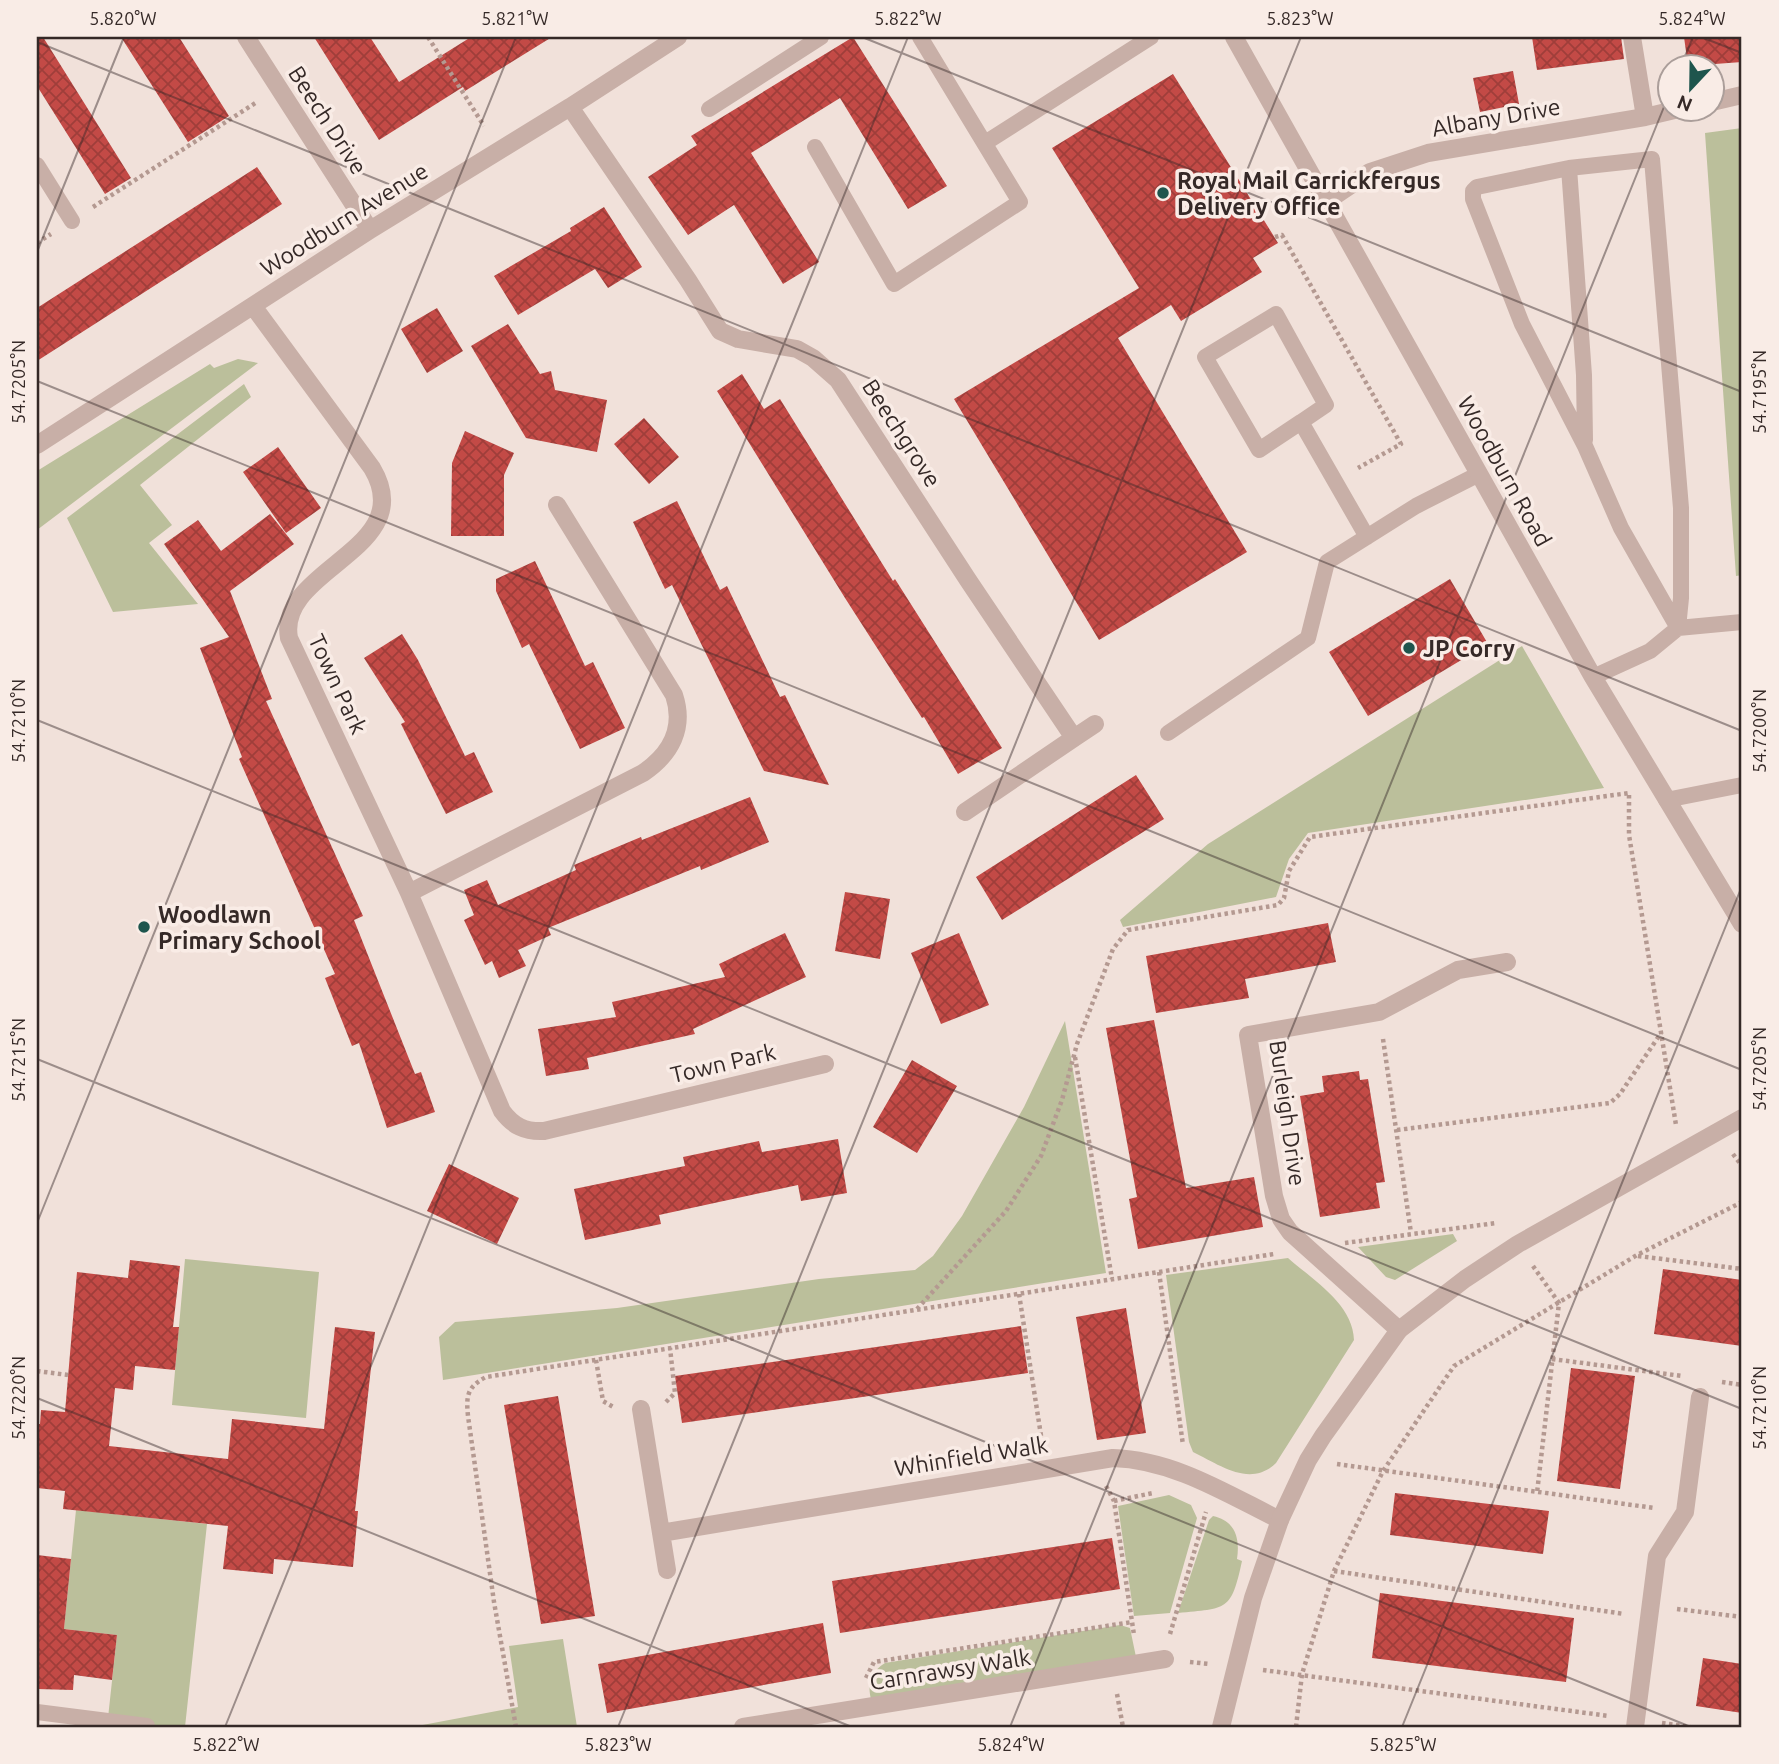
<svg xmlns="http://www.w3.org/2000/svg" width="1779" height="1764" font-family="Ubuntu,sans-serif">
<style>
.green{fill:#bbbf9b}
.building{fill:url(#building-cross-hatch)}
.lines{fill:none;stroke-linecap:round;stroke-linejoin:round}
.path{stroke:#b49991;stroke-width:4.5;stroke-dasharray:3.5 3.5;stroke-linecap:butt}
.service{stroke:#c8afa7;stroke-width:16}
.pedestrian{stroke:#c8afa7;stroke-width:18}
.minor{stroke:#c8afa7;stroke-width:18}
.tertiary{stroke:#c8afa7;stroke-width:18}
.ticks{fill:none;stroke:#352927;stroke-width:2;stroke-opacity:0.45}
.poi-dot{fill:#1e554d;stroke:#f9ece6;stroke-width:2.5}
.labels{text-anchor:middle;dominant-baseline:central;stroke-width:7;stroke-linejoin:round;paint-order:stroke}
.street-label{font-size:23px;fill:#352927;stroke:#f9ece6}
.poi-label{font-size:23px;font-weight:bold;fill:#352927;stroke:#f9ece6;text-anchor:start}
.neatline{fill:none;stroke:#352927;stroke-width:2.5}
.ticks-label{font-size:18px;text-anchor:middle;fill:#352927}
</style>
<defs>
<pattern id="building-cross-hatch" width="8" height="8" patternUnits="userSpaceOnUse" patternTransform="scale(1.75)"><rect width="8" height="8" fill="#c34a46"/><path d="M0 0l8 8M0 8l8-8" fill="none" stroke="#9f3e3a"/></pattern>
</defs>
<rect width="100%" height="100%" fill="#f1e1da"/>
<!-- green -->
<path class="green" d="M1742,128V575L1736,576L1705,133Z
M238,359L258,363L37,530V471L210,364L214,368Z
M244,384L251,397L140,485L172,525L149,543L198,604L113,612L67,518Z
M1522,646L1604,788L1308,833L1289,859L1276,897L1123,927L1120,920L1208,844Z
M1065,1021L1106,1273L443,1380L439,1337L455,1322L617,1308L819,1279L915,1270L933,1256L962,1216L1024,1107Z
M1453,1234L1457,1241L1395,1280L1386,1277L1358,1247Z
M1288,1258C1313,1280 1353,1304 1354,1340L1276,1463C1250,1488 1220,1465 1193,1452L1189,1442L1166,1275Z
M185,1259L319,1272L306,1418L172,1405Z
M1169,1495L1191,1505L1197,1518L1170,1613L1134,1616L1118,1506Z
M76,1510L207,1524L185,1727H107L117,1635L64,1629Z
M1213,1516C1236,1521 1240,1539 1237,1559L1242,1561C1231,1612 1227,1608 1178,1613L1209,1520Z
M1120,1625L1130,1628L1136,1657L871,1699C867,1683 871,1672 885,1663Z
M563,1639L577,1727H412L518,1707L509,1646Z"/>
<!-- building -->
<path class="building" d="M37,37H43L131,178L105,194L37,86Z
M121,37H179L229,116L188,142Z
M314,37H370L399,82L471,37H552L465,91L463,87L379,140Z
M853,37L947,186L908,209L840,98L751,153L819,262L783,284L734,205L688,235L648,177L697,145L691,136Z
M1532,37H1621L1624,59L1537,70Z
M1684,37H1742V62L1688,66Z
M1513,71L1519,104L1480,112L1473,78Z
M1173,74L1278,243L1253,258L1262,272L1181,321L1171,305L1118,338L1247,552L1099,640L954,399L1139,288L1052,148Z
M257,167L282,204L37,361V308Z
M604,207L642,267L608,288L595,269L518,315L494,276L571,231L570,228Z
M437,308L463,351L427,373L401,329Z
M508,324L540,374L551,371L555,390L607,400L597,452L526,438L471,346Z
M742,374L764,409L780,399L893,581L895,579L1002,748L958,774L924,717L922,718L845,598L717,391Z
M644,418L679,457L649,484L614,444Z
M465,431L514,453L504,475V536H451L452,463Z
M278,447L321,508L286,533L243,472Z
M677,501L720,590L727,586L780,697L785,695L829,785L764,771L672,585L665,589L633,522Z
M270,514L294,544L230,591L272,699L266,701L363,916L354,920L415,1074L421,1072L435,1112L387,1128L359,1043L352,1046L325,978L335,974L239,759L242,757L200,648L229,637L164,544L198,520L221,551Z
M535,561L585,666L593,662L625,728L580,749L529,644L522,648L496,591V579Z
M1450,579L1488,644L1368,716L1329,652Z
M402,634L418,660L465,756L474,752L493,792L446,814L401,724L405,722L364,658Z
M1136,775L1164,819L1002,920L976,877Z
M750,797L769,842L701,870L700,866L548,928L551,935L518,950L526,966L499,978L492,961L485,965L464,920L474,915L464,890L487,880L498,905L576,870L574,865L641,837L642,840Z
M845,892L890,899L880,959L835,951Z
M1328,923L1336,962L1245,979L1249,998L1156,1013L1146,956Z
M785,933L806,977L693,1029L695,1034L587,1058L589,1069L546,1076L538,1029L616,1017L612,1002L725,977L719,964Z
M959,933L989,1005L941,1024L911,953Z
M1154,1020L1186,1188L1254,1177L1263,1227L1138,1249L1129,1199L1137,1197L1106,1028Z
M912,1060L957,1086L917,1153L873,1127Z
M1359,1071L1360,1080L1368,1079L1385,1182L1376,1183L1380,1208L1320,1217L1300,1096L1324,1092L1322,1076Z
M838,1139L847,1193L801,1201L798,1185L659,1215L661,1224L585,1240L574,1189L685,1166L683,1157L759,1141L762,1152Z
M449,1164L519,1198L497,1244L427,1211Z
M130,1260L180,1266L173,1327H179L175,1370L135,1366L133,1390L115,1388L109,1446L228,1459L232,1419L324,1429L335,1327L375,1332L355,1511H358L353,1567L274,1559L273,1574L223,1569L228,1526L63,1509L65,1491L37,1488V1424H40L41,1410L65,1412L77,1272L128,1278Z
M1663,1269L1742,1280V1346L1654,1334Z
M1126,1308L1146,1433L1097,1440L1076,1317Z
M1021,1326L1028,1373L682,1423L675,1376Z
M1571,1368L1635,1376L1620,1489L1557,1481Z
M558,1396L595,1616L541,1624L504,1405Z
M1395,1493L1549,1511L1543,1554L1390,1535Z
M1112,1538L1120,1589L840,1633L832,1581Z
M37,1555L71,1559L64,1629L117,1635L112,1680L74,1675L73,1690L37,1689Z
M1380,1593L1574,1618L1566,1682L1372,1658Z
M823,1623L831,1673L607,1713L598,1664Z
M1703,1658L1742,1664V1713L1696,1706Z"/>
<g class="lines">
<!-- path -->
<path class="path" d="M428,37L484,126
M93,207L257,102
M1275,237L1282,235L1401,444L1358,468
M37,243L51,234
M1383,1039L1411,1233
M1075,1057L1112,1279
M1397,1130L1610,1103L1620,1094L1661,1033
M1733,1154L1742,1166
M1345,1243L1496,1223
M1638,1256L1742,1269
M1533,1266L1559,1303L1537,1493
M1159,1272L1183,1445
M1019,1294L1042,1442
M917,1309L1006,1211L1041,1156L1062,1100L1077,1044L1113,949L1128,930L1278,905L1284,898L1289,871L1310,837L1629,793V835L1676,1125
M1552,1359L1682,1376
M596,1360L603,1401L615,1408
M37,1371L68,1375
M1722,1382L1742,1385
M666,1402L675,1393L670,1348
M1337,1464L1654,1508
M1106,1486L1114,1501L1134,1635
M1114,1501L1153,1493
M1334,1571L1624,1614
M1677,1609L1742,1617
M1170,1634L1206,1512
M1190,1662L1209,1664
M1263,1670L1609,1716
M866,1678L874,1662L1132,1622
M1117,1694L1123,1727
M1662,1723L1690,1727
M516,1727L494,1602L468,1416C466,1396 467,1387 486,1377L1274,1254
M1296,1727L1302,1674L1334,1571L1383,1471L1454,1366L1637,1255L1742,1202"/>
<!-- service -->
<path class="service" d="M709,109L821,37
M985,143L1151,37
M815,147L894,284L1020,202L920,37
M1652,159L1681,508V598L1678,628L1621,528L1585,446L1522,324L1473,199V191L1477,187L1569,168Z
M37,165L72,221
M1569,168L1584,375L1585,440
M1301,422L1326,405L1276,314L1205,357L1259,450L1301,422L1367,537
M1593,677L1650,651L1678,628L1742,622
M1168,733L1308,638L1327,562L1416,506L1479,474
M1666,800L1742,785
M37,1712L147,1726"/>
<!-- pedestrian -->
<path class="pedestrian" d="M743,1727L1165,1659"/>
<!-- minor -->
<path class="minor" d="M246,37L370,230
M1632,37L1645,117
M1712,102L1742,95
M570,107L688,280L720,331L738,339L797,349L813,358L838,380L968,580L1074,738L965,812
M1327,201L1370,172L1428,153L1645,117L1683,108
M253,306L372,468C421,550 276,568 289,638L409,893L502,1111C513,1126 525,1132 544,1131L825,1064
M37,445L370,230L570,107L678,37
M1074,738L1095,724
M409,893L643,773C671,754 685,728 674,695L557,505
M1399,1330L1290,1232L1281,1219L1274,1196L1248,1035L1379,1012L1458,970L1507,962
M641,1409L667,1570
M661,1533L1113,1458C1174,1460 1227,1494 1280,1520
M1635,1727L1657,1556L1685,1512L1700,1397"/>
<!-- tertiary -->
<path class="tertiary" d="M1234,37L1593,677L1742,924
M1221,1727L1253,1598L1280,1520L1308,1460L1323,1436L1399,1330L1465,1279L1518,1244L1742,1118"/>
</g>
<!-- ticks -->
<path class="ticks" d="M862,37L1742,392M1701,37L1742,53M37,42L1742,731M1681,66L1693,37M37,252L124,37M37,381L1742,1070M37,720L1742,1409M37,1059L1691,1727M37,1223L516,37M37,1398L852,1727M225,1727L908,37M618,1727L1301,37M1010,1727L1670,92M1402,1727L1742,886"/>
<!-- markers -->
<g class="poi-dot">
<circle cx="1163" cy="193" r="7"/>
<circle cx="1409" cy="648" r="7"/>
<circle cx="144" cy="927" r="7"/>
</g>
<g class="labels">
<!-- street labels -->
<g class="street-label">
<text transform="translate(1496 117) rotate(-10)">Albany Drive</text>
<text transform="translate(328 120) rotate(57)">Beech Drive</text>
<text transform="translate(344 219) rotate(-32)">Woodburn Avenue</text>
<text transform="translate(902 433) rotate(57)">Beechgrove</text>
<text transform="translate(1505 471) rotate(61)">Woodburn Road</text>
<text transform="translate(338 684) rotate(65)">Town Park</text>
<text transform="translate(723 1063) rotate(-13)">Town Park</text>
<text transform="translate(1288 1113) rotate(82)">Burleigh Drive</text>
<text transform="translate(971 1456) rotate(-9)">Whinfield Walk</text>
<text transform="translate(950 1669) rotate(-9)">Carnrawsy Walk</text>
</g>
<!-- poi labels -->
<g class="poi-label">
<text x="1177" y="180">Royal Mail Carrickfergus<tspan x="1177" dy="26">Delivery Office</tspan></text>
<text x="1423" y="648">JP Corry</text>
<text x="158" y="914">Woodlawn<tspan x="158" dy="26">Primary School</tspan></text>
</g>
</g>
<!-- border -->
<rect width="1779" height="1764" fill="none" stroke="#f9ece6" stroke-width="77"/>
<!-- north arrow -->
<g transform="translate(1691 88) rotate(202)"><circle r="33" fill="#f9ece6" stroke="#ab9e9a" stroke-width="2"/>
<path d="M0-5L12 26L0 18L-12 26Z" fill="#1e554d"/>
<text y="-10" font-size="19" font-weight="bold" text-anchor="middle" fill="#352927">N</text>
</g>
<rect x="38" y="38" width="1702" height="1688" class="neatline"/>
<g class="ticks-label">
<text x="123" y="25">5.820°W</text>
<text x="515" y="25">5.821°W</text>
<text x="908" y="25">5.822°W</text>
<text x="1300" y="25">5.823°W</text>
<text x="1692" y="25">5.824°W</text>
<text transform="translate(19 382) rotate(-90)" y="6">54.7205°N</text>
<text transform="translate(1760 392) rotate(-90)" y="6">54.7195°N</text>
<text transform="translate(19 721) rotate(-90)" y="6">54.7210°N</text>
<text transform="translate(1760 731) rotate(-90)" y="6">54.7200°N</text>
<text transform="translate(19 1060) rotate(-90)" y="6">54.7215°N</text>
<text transform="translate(1760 1069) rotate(-90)" y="6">54.7205°N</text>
<text transform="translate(19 1398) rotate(-90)" y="6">54.7220°N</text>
<text transform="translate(1760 1408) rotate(-90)" y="6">54.7210°N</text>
<text x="226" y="1751">5.822°W</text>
<text x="618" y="1751">5.823°W</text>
<text x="1011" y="1751">5.824°W</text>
<text x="1403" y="1751">5.825°W</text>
</g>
</svg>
